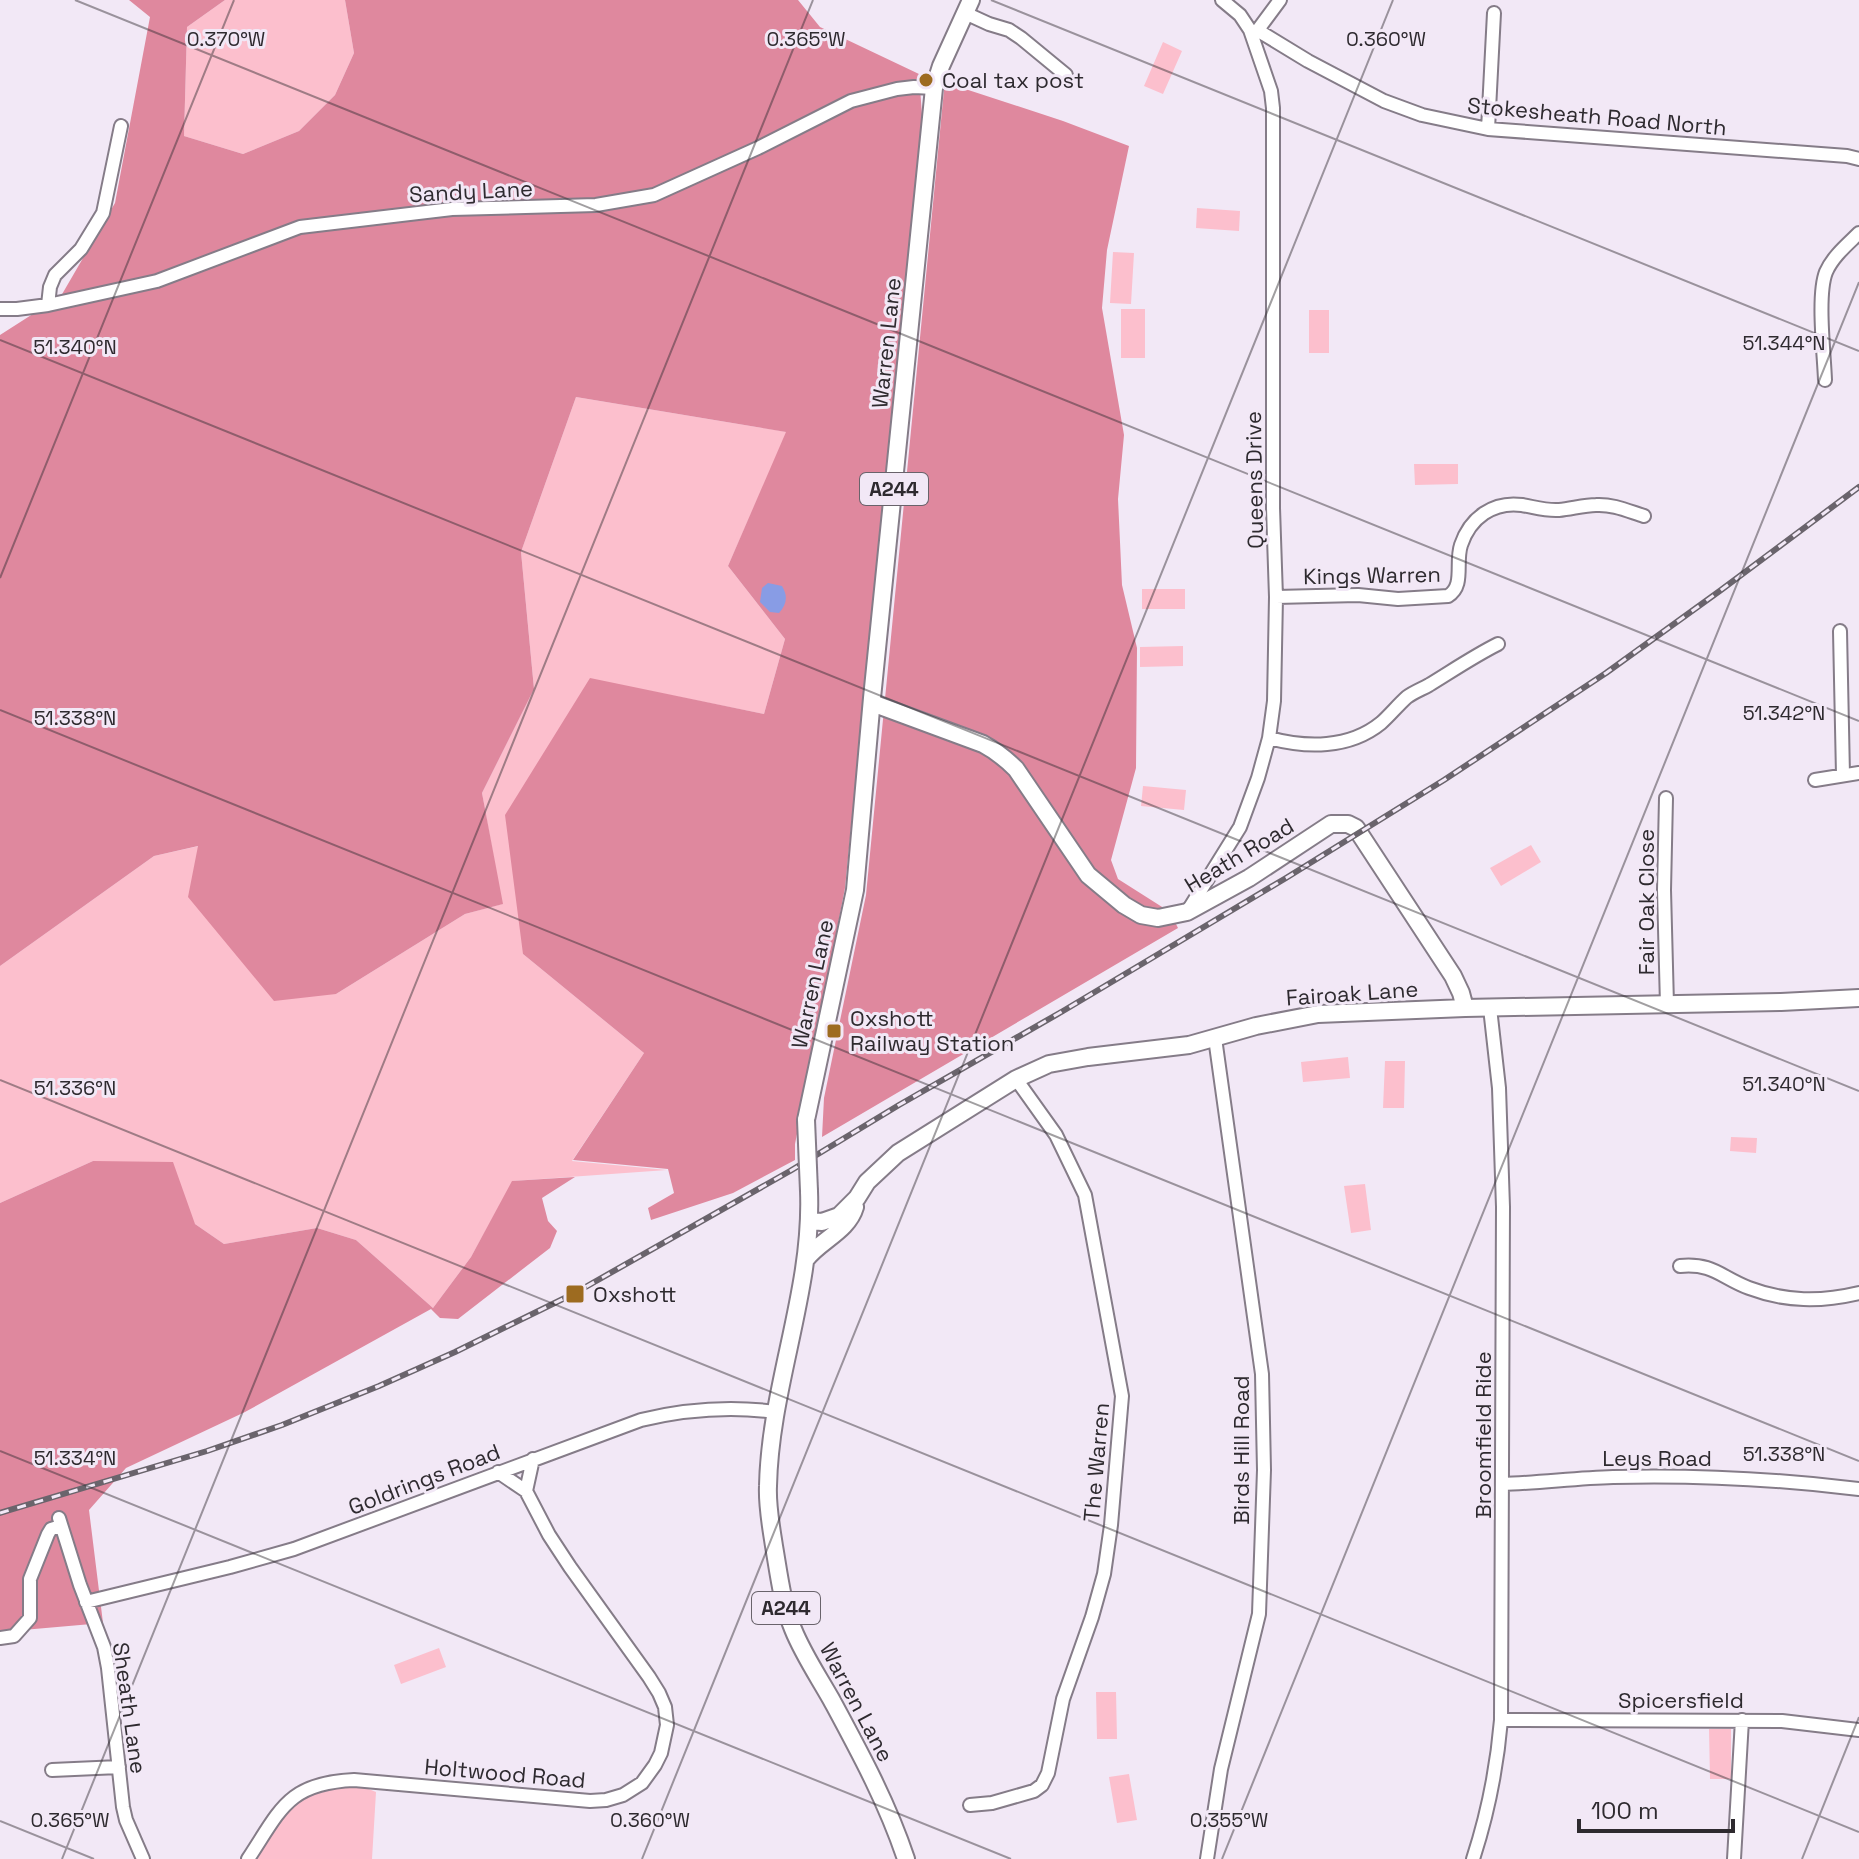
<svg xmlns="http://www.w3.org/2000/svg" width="1859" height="1859" font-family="'Space Grotesk',sans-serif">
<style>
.green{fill:#fcbfcd}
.forest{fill:#df889e}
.water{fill:#889ce5}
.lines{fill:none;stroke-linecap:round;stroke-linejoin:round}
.minor-casing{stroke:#857c88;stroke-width:16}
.major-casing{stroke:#857c88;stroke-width:20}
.minor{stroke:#fff;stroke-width:12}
.major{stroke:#fff;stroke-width:16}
.rail-casing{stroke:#6a646c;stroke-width:6}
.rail{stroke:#f2e8f6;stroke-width:3;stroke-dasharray:9;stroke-linecap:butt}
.major-bridge-casing{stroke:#857c88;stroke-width:20;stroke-linecap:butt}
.major-bridge{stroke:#fff;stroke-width:16}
.ticks{fill:none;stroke:#2e2a2f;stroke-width:2;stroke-opacity:0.45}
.poi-dot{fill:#9d6b20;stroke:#f2e8f6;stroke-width:3}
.labels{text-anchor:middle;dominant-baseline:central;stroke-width:6;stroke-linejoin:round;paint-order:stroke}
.shield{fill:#f2e8f6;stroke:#69636b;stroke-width:2}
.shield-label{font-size:20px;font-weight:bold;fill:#2e2a2f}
.poi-label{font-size:22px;fill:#2e2a2f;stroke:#f2e8f6;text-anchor:start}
.street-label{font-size:22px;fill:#2e2a2f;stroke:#f2e8f6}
.ticks-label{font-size:20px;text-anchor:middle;fill:#2e2a2f;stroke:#f2e8f6;stroke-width:6;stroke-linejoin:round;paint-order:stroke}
</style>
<rect width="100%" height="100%" fill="#f2e8f6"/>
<!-- green -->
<path class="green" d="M225,0H345L354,53L335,95L299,131L243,154L184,136L187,27Z
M1163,42L1182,51L1163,94L1144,86Z
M1197,208L1240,211L1239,231L1196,228Z
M1113,252L1134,253L1131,304L1110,303Z
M1121,309H1145V358H1121Z
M1309,310H1329V353H1309Z
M576,397L787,432L728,566L785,639L764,714L590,679L523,954L644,1053L572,1161L667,1170L513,1181L471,1257L433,1308L356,1240L317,1228L224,1244L195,1224L93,1161L0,1203V966L154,856L199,846L336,994L465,914L502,904L482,793L534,689L521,552Z
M1414,464H1458V484L1415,485Z
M1142,589H1185V609H1142Z
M1183,646V666L1140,667V647Z
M1143,786L1186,790L1184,810L1141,806Z
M1531,845L1541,862L1501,886L1490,868Z
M1348,1057L1350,1078L1303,1082L1301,1062Z
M1385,1061H1405L1404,1108H1383Z
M1731,1137L1757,1138L1756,1153L1730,1151Z
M1365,1184L1371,1230L1351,1233L1344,1186Z
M439,1648L446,1667L401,1684L394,1665Z
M1096,1692H1116L1117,1739H1097Z
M1709,1729H1731V1779H1710Z
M1129,1774L1137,1820L1117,1823L1109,1777Z
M366,1788L376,1792L372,1859H257C277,1827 288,1799 327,1790C339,1787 353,1788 366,1788Z"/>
<!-- forest -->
<path class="forest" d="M129,0H225L187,27L184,136L243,154L299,131L335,95L354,53L345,0H798L820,27L919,74L922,115L845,888L795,1144V1160L733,1193L651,1220L648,1208L674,1193L668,1169L573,1160L644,1053L523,954L505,815L590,678L764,714L785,639L728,566L786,432L576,397L521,552L534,689L482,793L503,904L465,914L336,994L274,1001L188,897L198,846L154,856L0,966V335L61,296L115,203L150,17Z
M953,85L1063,121L1129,146L1107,250L1102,308L1124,435L1118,499L1122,585L1137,648L1136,768L1111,860L1118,879L1170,912L1178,928L822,1137L824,1098L866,895L944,90Z
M93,1161L173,1162L195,1224L224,1244L317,1228L356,1240L433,1308L471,1257L512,1181L575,1177L542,1198L548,1221L557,1231L550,1248L458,1319L440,1318L431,1309L245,1412L126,1468L89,1510L103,1623L0,1632V1203Z"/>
<!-- water -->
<path class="water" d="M768,583L782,586C788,596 787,604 779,613L770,612L760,602L762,588Z"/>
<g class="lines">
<defs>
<path id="minor" d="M965,13L989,24L1009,30L1021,38L1066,75
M1250,30L1262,33L1308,61L1384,101L1422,115L1488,129L1847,156L1859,159
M1257,31L1280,0
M1488,129L1494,13
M48,305L50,287L55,275L81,249L103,213L121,126
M0,309H17L48,305L157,281L300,227L452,209L596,205L654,195L758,148L851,101L897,89L914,87L934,88
M1825,380C1824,353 1817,295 1826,272C1833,256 1848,244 1859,233
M1276,597L1358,595L1398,599L1448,596C1465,586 1455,563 1461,545C1470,518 1493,501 1522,505C1534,507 1546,511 1559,510C1571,509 1584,505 1596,505C1613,504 1628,511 1644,516
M1840,631L1843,775
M1269,738C1306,748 1349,749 1381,723C1390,715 1398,705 1407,697C1414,692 1422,689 1429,685C1452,671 1474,656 1498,644
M1815,780L1859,773
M1666,798L1664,890L1667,1005
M1189,909L1240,827L1258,778L1269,738L1274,701L1276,597L1273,508V108L1271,91L1250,30L1240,15L1222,0
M1680,1266C1714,1263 1720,1277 1749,1288C1786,1302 1821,1302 1859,1293
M1502,1484C1539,1483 1576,1478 1613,1477C1695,1475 1777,1479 1859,1489
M526,1491L533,1459
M59,1518L80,1585L104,1647L108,1668L123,1807L126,1820L143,1859
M86,1602L230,1567L294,1549L641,1420C687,1409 730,1406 776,1412
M0,1638L14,1636L30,1618V1579L48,1534L51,1529L61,1526
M1501,1720L1782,1721L1859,1730
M52,1770L119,1767
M970,1805L992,1803L1034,1791L1042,1785L1048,1773L1063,1699L1092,1617L1104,1574L1111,1525L1122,1396L1085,1195L1056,1135L1016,1079
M248,1859C281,1809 288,1783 354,1780L590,1801L606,1800L623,1795L642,1783L655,1765L661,1753L667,1725L665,1707L659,1693L649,1677L570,1567L549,1535L526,1491L498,1472
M1207,1859L1221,1769L1259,1614L1264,1470L1262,1374L1215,1038
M1473,1859C1488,1813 1497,1767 1501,1720L1503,1207L1499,1088L1490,1008
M1734,1859L1742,1720"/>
<path id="major" d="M872,703L983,744C996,751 1006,759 1016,769L1088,875L1124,905L1141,915L1158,918L1187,912L1249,878L1331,824H1348L1356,828L1453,976L1461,993L1465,1008
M806,1120L855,890L872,698L934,88L941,66L971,0
M809,1191C813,1291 770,1386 768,1486C767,1506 771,1526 774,1546C779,1575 782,1603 793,1629C803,1654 818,1676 831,1699C859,1751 887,1802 906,1859
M810,1221L822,1222L839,1216L857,1198L867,1182L898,1153L1016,1079L1049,1064L1088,1057L1189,1045L1256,1026L1318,1014L1465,1008L1781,1002L1859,998
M806,1259C821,1240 848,1231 855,1207"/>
</defs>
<!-- minor casing -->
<use href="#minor" class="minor-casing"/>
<!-- major casing -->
<use href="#major" class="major-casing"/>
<!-- minor -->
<use href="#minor" class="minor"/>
<!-- major -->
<use href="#major" class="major"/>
<defs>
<path id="rail" d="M0,1513L207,1451L282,1425L379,1386L455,1352L575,1293L790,1171L899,1105L1063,1011L1286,878L1444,780L1606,673L1721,590L1859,487"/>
</defs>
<!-- rail casing -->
<use href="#rail" class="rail-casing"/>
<!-- rail -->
<use href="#rail" class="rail"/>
<defs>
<path id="major-bridge" d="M806,1120L809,1191"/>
</defs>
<!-- major-bridge casing -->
<use href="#major-bridge" class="major-bridge-casing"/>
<!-- major-bridge -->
<use href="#major-bridge" class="major-bridge"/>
</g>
<!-- ticks -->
<path class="ticks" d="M75,0L1859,721M991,0L1859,351M0,340L1859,1091M0,578L234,0M0,710L1859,1461M0,1080L1859,1832M0,1451L1011,1859M0,1821L94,1859M62,1859L813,0M642,1859L1393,0M1222,1859L1859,282M1802,1859L1859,1717"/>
<!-- markers -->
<g class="poi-dot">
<circle cx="926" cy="80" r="8"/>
<rect x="826" y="1023" width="16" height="16" rx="4"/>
<rect x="565" y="1284" width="20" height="20" rx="4"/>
</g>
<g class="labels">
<!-- shield labels -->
<g class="shield">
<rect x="860" y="473" width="68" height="32" rx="6"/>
<rect x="752" y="1592" width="68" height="32" rx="6"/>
</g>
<g class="shield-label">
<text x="894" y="489">A244</text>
<text x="786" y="1608">A244</text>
</g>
<!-- poi labels -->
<g class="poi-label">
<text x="942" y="80">Coal tax post</text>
<text x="850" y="1018">Oxshott<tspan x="850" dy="25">Railway Station</tspan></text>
<text x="593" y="1294">Oxshott</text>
</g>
<!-- street labels -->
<g class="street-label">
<text transform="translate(1597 116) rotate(5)">Stokesheath Road North</text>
<text transform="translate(471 191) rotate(-3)">Sandy Lane</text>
<text transform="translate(886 343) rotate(-84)">Warren Lane</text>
<text transform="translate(1254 480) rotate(-91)">Queens Drive</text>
<text transform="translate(1372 575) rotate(-1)">Kings Warren</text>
<text transform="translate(1239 855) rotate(-31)">Heath Road</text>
<text transform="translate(1646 902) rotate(-90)">Fair Oak Close</text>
<text transform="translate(812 984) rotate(-78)">Warren Lane</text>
<text transform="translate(1352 993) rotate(-4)">Fairoak Lane</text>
<text transform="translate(1483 1435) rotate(-90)">Broomfield Ride</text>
<text transform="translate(1241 1450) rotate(-90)">Birds Hill Road</text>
<text x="1657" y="1458">Leys Road</text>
<text transform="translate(1096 1462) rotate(-85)">The Warren</text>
<text transform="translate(424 1479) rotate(-21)">Goldrings Road</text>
<text x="1681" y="1700">Spicersfield</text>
<text transform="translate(857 1702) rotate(62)">Warren Lane</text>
<text transform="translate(130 1708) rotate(82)">Sheath Lane</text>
<text transform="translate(505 1773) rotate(5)">Holtwood Road</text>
</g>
</g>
<g class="ticks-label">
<text x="226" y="46">0.370°W</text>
<text x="806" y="46">0.365°W</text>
<text x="1386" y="46">0.360°W</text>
<text x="1784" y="350">51.344°N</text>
<text x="75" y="354">51.340°N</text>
<text x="1784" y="720">51.342°N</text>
<text x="75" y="725">51.338°N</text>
<text x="1784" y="1091">51.340°N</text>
<text x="75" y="1095">51.336°N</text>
<text x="1784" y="1461">51.338°N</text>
<text x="75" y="1465">51.334°N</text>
<text x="70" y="1827">0.365°W</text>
<text x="650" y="1827">0.360°W</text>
<text x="1229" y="1827">0.355°W</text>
</g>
<!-- scale -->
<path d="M1579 1819v12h154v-12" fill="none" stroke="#2e2a2f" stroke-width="4"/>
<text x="1591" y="1819" font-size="24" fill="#2e2a2f" stroke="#f2e8f6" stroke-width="6" paint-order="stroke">100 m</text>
</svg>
